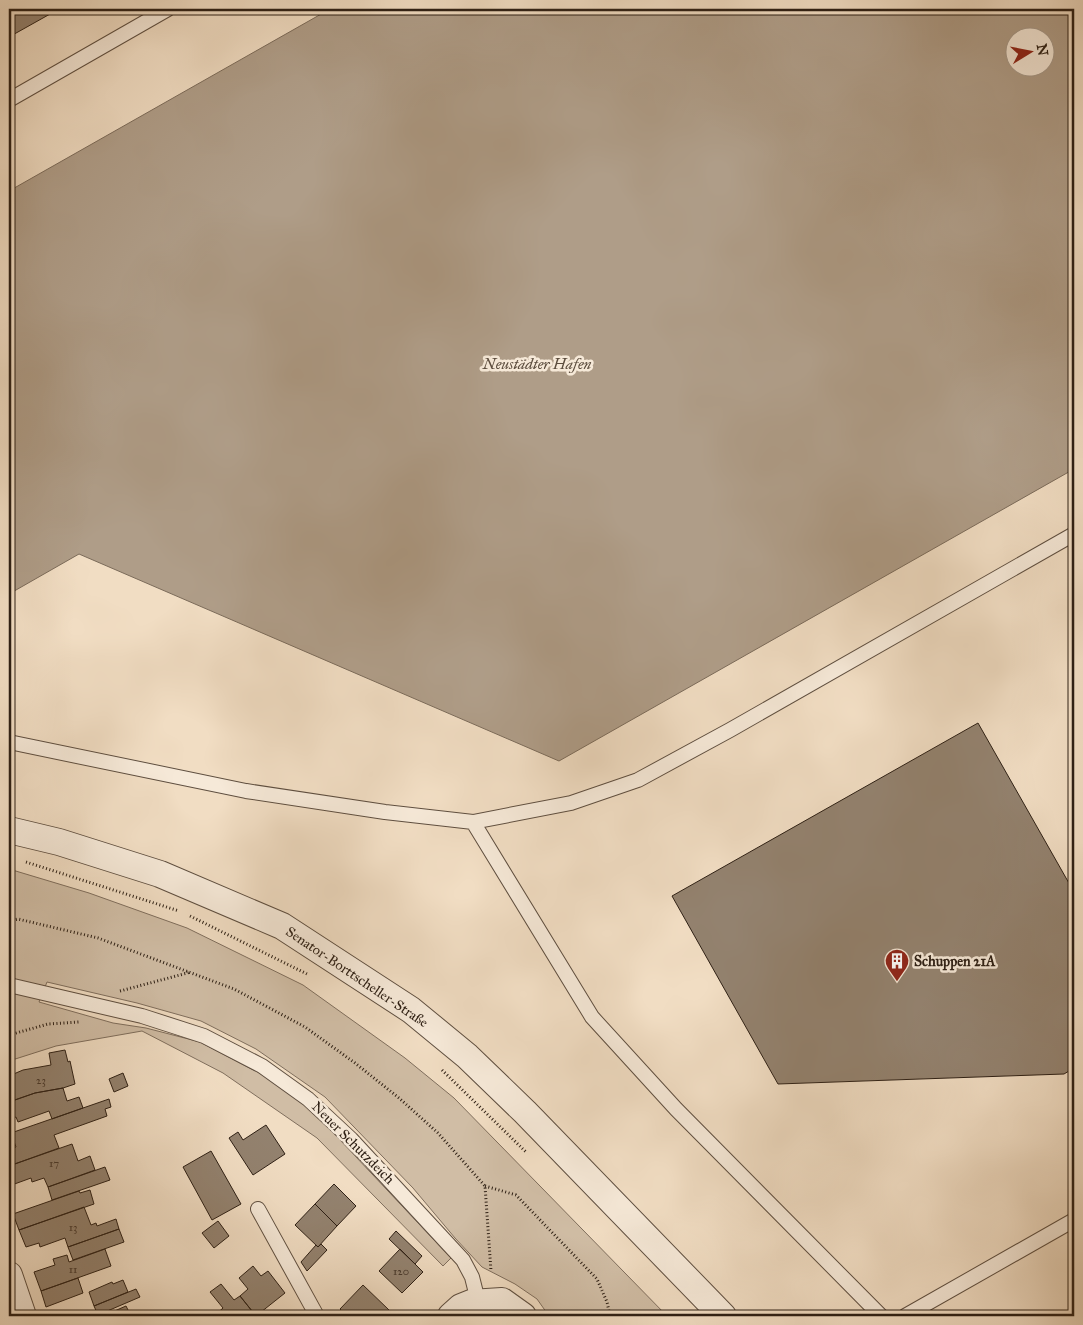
<svg xmlns="http://www.w3.org/2000/svg" width="1083" height="1325" font-family="'IM FELL Great Primer',serif">
<style>
.green{fill:#d0bda5;stroke:#7f6e5d}
.water{fill:#af9d88;stroke:#7b6b5a;fill-rule:evenodd}
.building{fill:#93826f;stroke:#2e2015}
.lines{fill:none;stroke-linecap:round;stroke-linejoin:round}
.service-casing{stroke:#5f4f40;stroke-width:16}
.minor-casing{stroke:#5f4f40;stroke-width:28}
.path{stroke:#2e2015;stroke-width:3;stroke-dasharray:1 2.5;stroke-linecap:butt}
.service{stroke:#f6e9d8;stroke-width:14}
.minor{stroke:#f6e9d8;stroke-width:26}
.labels{text-anchor:middle;dominant-baseline:central;stroke-width:5;stroke-linejoin:round;paint-order:stroke}
.number-label{font-size:11px;fill:#47382c}
.poi-label{font-size:14px;font-weight:bold;fill:#2e2015;stroke:#f6e9d8;text-anchor:start}
.street-label{font-size:14px;fill:#2e2015;stroke:#f6e9d8}
.water-label{font-size:15px;font-style:italic;fill:#5b4c3d;stroke:#f6e9d8}
</style>
<rect width="100%" height="100%" fill="#f1ddc3"/>
<filter id="stains"><feTurbulence type="fractalNoise" baseFrequency=".004" numOctaves="4"/><feColorMatrix values="0 0 0 0 .2 0 0 0 0 .09 0 0 0 0 .02 0 0 0 .5 -.17"/></filter>
<radialGradient id="worn" r=".72"><stop offset=".6" stop-color="#630" stop-opacity="0"/><stop offset="1" stop-color="#630" stop-opacity=".3"/></radialGradient>
<!-- green -->
<path class="green" d="M9,869L89,893L187,928L303,985L405,1058L454,1098L667,1316H549L537,1299L515,1284L482,1267L455,1238L413,1188L325,1097L256,1049L201,1021L137,1003L47,982L39,1002L113,1023L146,1028L200,1042L265,1076L309,1107L451,1258L443,1266L317,1138L223,1073L142,1031L56,1046L9,1061Z"/>
<!-- water -->
<path class="water" d="M330,9H1074V469L559,761L79,554L9,594V191ZM1016,38H1046V68H1016Z"/>
<!-- building -->
<path class="building" d="M9,9H59L9,37Z
M978,723L1074,892V1068L1064,1074L778,1084L672,896Z
M65,1050L68,1062L70,1061L75,1084L63,1088L35,1093L9,1102V1076L23,1070L51,1065L49,1053Z
M123,1073L128,1086L114,1092L109,1079Z
M63,1088L67,1101L79,1097L83,1108L52,1119L49,1111L18,1122L16,1117L9,1119V1102L35,1093Z
M109,1099L111,1107L105,1109L107,1116L54,1135L59,1148L9,1166V1150L16,1147L11,1133Z
M266,1125L285,1154L253,1175L229,1138L238,1132L243,1140Z
M72,1144L78,1161L90,1156L95,1170L48,1187L44,1178L32,1182L31,1178L9,1186V1166Z
M211,1151L241,1204L212,1220L183,1167Z
M105,1167L110,1180L52,1200L48,1187Z
M334,1184L356,1206L337,1226L315,1204Z
M90,1190L94,1204L19,1230L13,1214L79,1191L80,1193Z
M315,1204L337,1226L318,1247L295,1225Z
M84,1207L91,1225L96,1223L97,1226L116,1219L119,1229L68,1247L65,1238L40,1247L39,1243L26,1247L19,1230Z
M218,1221L229,1236L214,1248L202,1233Z
M119,1229L124,1242L73,1260L68,1247Z
M396,1231L422,1256L415,1264L389,1239Z
M321,1244L327,1250L307,1271L301,1262L316,1245L318,1247Z
M105,1249L111,1266L41,1291L34,1272L55,1265L53,1259L67,1255L69,1262Z
M400,1249L423,1272L402,1293L379,1271Z
M253,1266L261,1276L268,1271L285,1293L256,1316L240,1296L248,1289L239,1278Z
M78,1278L83,1293L46,1307L41,1291Z
M123,1280L128,1292L94,1306L89,1292L112,1282L113,1284Z
M221,1284L234,1300L240,1296L256,1316H214L223,1308L210,1292Z
M363,1285L389,1310L383,1316H347L340,1309Z
M136,1289L140,1297L98,1315L94,1306Z
M126,1306L131,1316H103Z"/>
<g class="lines">
<defs>
<path id="service" d="M9,100L168,9
M9,742L246,791L385,812L473,822L592,1017L676,1109L881,1316
M473,822L571,803L638,780L730,730L1074,534
M9,985L142,1016L204,1036L262,1066L308,1099L351,1139L463,1260L472,1277L478,1301
M258,1209L317,1316
M487,1316L509,1309
M905,1316L1074,1220"/>
<path id="minor" d="M9,830L59,842L160,874L282,926L411,1010L467,1056L525,1112L723,1316
M9,1275L23,1316
M451,1316L461,1307L471,1303L502,1301L523,1316"/>
</defs>
<!-- service casing -->
<use href="#service" class="service-casing"/>
<!-- minor casing -->
<use href="#minor" class="minor-casing"/>
<!-- path -->
<path class="path" d="M26,862L179,911
M190,916L307,974
M9,921L18,919L98,938L234,989L305,1027L355,1063L399,1098L438,1133L485,1186L491,1271
M120,991L191,972
M9,1035L48,1024L79,1022
M442,1070L527,1153
M485,1186L516,1195L597,1279L607,1302L610,1316"/>
<!-- service -->
<use href="#service" class="service"/>
<!-- minor -->
<use href="#minor" class="minor"/>
</g>
<!-- icons -->
<defs>
<symbol id="building-pin" viewBox="-11 -11 22 30"><path d="M0 17L-7.5 6A9.5 9.5 0 1 1 7.5 6Z" fill="#8f2418" stroke="#f6e9d8"/><path d="M-4-6H4V6H1V3H-1V6H-4ZM-2.5-4.3h1.7v1.8h-1.7ZM.8-4.3h1.7v1.8H.8ZM-2.5-1h1.7V.8h-1.7ZM.8-1h1.7V.8H.8Z" fill="#fff"/></symbol>
</defs>
<g fill-rule="evenodd">
<use href="#building-pin" x="883" y="947" width="28" height="38"/>
</g>
<g class="labels">
<!-- number labels -->
<g class="number-label">
<text x="41" y="1080">23</text>
<text x="54" y="1163">17</text>
<text x="73" y="1227">13</text>
<text x="73" y="1269">11</text>
<text x="401" y="1271">120</text>
</g>
<!-- poi labels -->
<g class="poi-label">
<text x="914" y="961">Schuppen 21A</text>
</g>
<!-- street labels -->
<g class="street-label">
<text transform="translate(357 977) rotate(34)">Senator-Borttscheller-Straße</text>
<text transform="translate(353 1143) rotate(45)">Neuer Schutzdeich</text>
</g>
<!-- water labels -->
<g class="water-label">
<text x="537" y="364">Neustädter Hafen</text>
</g>
</g>
<!-- margin -->
<rect width="1083" height="1325" fill="none" stroke="#f1ddc3" stroke-width="30"/>
<rect x="10" y="10" width="1063" height="1305" fill="none" stroke="#2e2015" stroke-width="2.5"/>
<rect x="15" y="15" width="1053" height="1295" fill="none" stroke="#2e2015"/>
<!-- north arrow -->
<g transform="translate(1030 52) rotate(80)"><circle r="24" fill="#f6e9d8" stroke="#a6998a"/>
<path d="M0-4L9 19L0 12L-9 19Z" fill="#8f2418"/>
<text y="-8" font-size="14" font-weight="bold" text-anchor="middle" fill="#2e2015">N</text>
</g>
<rect width="100%" height="100%" filter="url(#stains)"/>
<rect width="100%" height="100%" fill="url(#worn)"/>
</svg>
